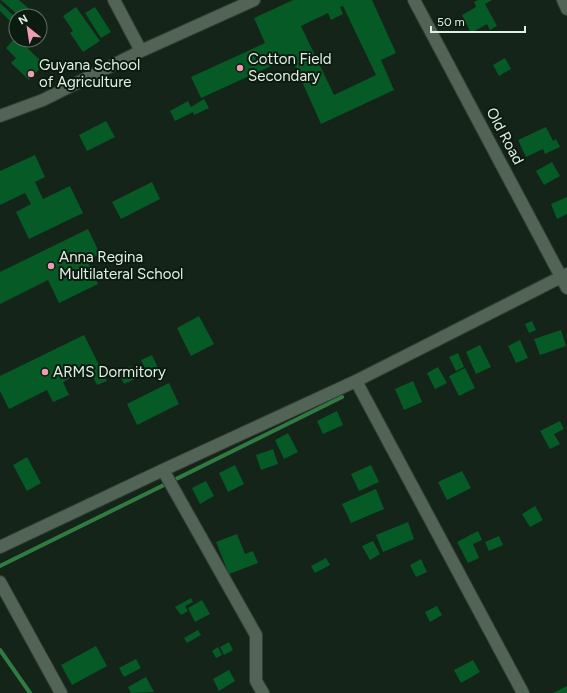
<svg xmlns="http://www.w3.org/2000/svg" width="567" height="693" font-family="Figtree,sans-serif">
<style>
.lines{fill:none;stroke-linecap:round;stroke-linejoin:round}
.stream{stroke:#317b43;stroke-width:4}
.building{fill:#055a25;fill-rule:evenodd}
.minor-casing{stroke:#343e36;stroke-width:14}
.minor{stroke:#526455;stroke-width:12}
.poi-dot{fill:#f09ab6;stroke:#0c1b0f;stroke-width:1.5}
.labels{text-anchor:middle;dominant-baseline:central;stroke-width:4;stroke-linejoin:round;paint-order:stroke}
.poi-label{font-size:15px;fill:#e3eee5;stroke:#0c1b0f;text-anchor:start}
.street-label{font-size:15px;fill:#e3eee5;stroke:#0c1b0f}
</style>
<rect width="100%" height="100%" fill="#152418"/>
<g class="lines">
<!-- stream -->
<path class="stream" d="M0,566L342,397
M0,650L30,693"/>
</g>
<!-- building -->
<path class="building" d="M1,0H19L37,16H19Z
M293,0H372L396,53L381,60L394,90L321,124L291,57L201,98L191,77L265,43L254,18ZM343,6L376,75L334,95L301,26L328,13L331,20L343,14L340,7Z
M478,0H492L485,4L497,26L490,30L487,24L471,33L462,15L476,7L474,2Z
M0,3L16,18V27L0,11Z
M76,7L100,41L83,52L70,33L73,31L63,16Z
M95,7L111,32L101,38L85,13Z
M16,37V40H19L44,64L29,80L11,63L16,58L6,48Z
M505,58L511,69L499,76L493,65Z
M204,99L209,108L194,115L193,112L175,121L170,111L188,101L191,107Z
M106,121L115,137L87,151L79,135Z
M546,127L553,141L556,139L560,147L545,154L543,149L526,157L518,140Z
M35,155L45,177L35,182L43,199L70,186L83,213L29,239L16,212L31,204L25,193L0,205V171Z
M552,162L560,176L544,185L536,171Z
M152,182L160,199L121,219L112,202Z
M567,197V214L557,219L551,204Z
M88,229L100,254L87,260L98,284L59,303L48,280L0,304V272Z
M199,316L214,344L191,356L177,328Z
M532,321L536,330L529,333L525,324Z
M561,330L566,346L540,355L534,339Z
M84,335L107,381L97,385L89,369L63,382L69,395L53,402L47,390L9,409L0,391V376Z
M520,340L528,358L516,363L508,346Z
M480,345L491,367L476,374L466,352Z
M458,353L464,367L456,371L449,357Z
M152,355L158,368L147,373L141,360Z
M131,366L137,378L124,384L118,372Z
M438,367L447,383L435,389L427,373Z
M465,368L475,388L459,396L449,376Z
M413,381L422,402L404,410L395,389Z
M169,383L179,404L137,425L127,404Z
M337,411L343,425L323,434L317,421Z
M560,421L564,429L554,434L560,444L550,449L540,431Z
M288,433L298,452L284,459L275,440Z
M273,449L278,464L261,470L256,455Z
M27,457L41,483L27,491L13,465Z
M235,465L244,484L228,492L219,473Z
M371,465L379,482L359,491L351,474Z
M462,471L471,488L447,500L438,482Z
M206,481L214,496L200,504L192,488Z
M376,489L384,509L351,523L342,504Z
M535,506L543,520L530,527L522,514Z
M408,522L414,539L383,552L376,535Z
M478,531L482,540L473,544L479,558L468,563L457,542Z
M237,534L245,554L253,551L258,563L229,574L216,542Z
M499,536L503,545L489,551L485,542Z
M373,541L380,554L370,560L362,546Z
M326,558L330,565L315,573L311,566Z
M421,559L427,572L416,577L410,565Z
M191,598L193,602L185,606L188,611L181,615L175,607Z
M202,600L210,614L195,622L188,608Z
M437,606L442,615L430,622L425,612Z
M198,630L201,635L187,643L184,638Z
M229,642L233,650L224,655L220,647Z
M96,646L107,666L72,685L61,665Z
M218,647L222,655L216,658L212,651Z
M136,659L141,668L124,677L119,668Z
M473,660L480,672L461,683L454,670Z
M229,670L235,681L219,691L213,679Z
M146,677L154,692L131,693L128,687Z
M567,686V693H553Z"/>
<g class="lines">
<defs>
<path id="minor" d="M114,0L141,51
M414,0L567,288
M563,0L567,9
M0,116L43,100L141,51L254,0
M356,381L523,693
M163,470L256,635V681L263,693
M0,547L163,470L356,381L567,274
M0,582L61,693"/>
</defs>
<!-- minor casing -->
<use href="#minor" class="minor-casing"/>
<!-- minor -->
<use href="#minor" class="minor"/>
</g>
<!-- markers -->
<g class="poi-dot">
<circle cx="240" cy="68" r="4"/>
<circle cx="31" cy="74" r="4"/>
<circle cx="51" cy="266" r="4"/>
<circle cx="45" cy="372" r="4"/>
</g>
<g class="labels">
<!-- poi labels -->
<g class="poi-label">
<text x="248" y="59">Cotton Field<tspan x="248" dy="17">Secondary</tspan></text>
<text x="39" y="65">Guyana School<tspan x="39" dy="17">of Agriculture</tspan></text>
<text x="59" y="257">Anna Regina<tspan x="59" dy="17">Multilateral School</tspan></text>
<text x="53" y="372">ARMS Dormitory</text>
</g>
<!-- street labels -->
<g class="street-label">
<text transform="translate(505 136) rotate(62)">Old Road</text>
</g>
</g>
<!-- north arrow -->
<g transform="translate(28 28) rotate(330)"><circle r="19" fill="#0c1b0f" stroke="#626f65"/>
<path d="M0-3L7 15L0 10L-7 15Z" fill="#f09ab6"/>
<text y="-6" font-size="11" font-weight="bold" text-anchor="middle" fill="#e3eee5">N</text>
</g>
<!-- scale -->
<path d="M431 26v6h94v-6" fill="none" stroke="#e3eee5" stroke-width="2"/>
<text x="437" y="26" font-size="12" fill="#e3eee5" stroke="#0c1b0f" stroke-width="3" paint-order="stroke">50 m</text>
</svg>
